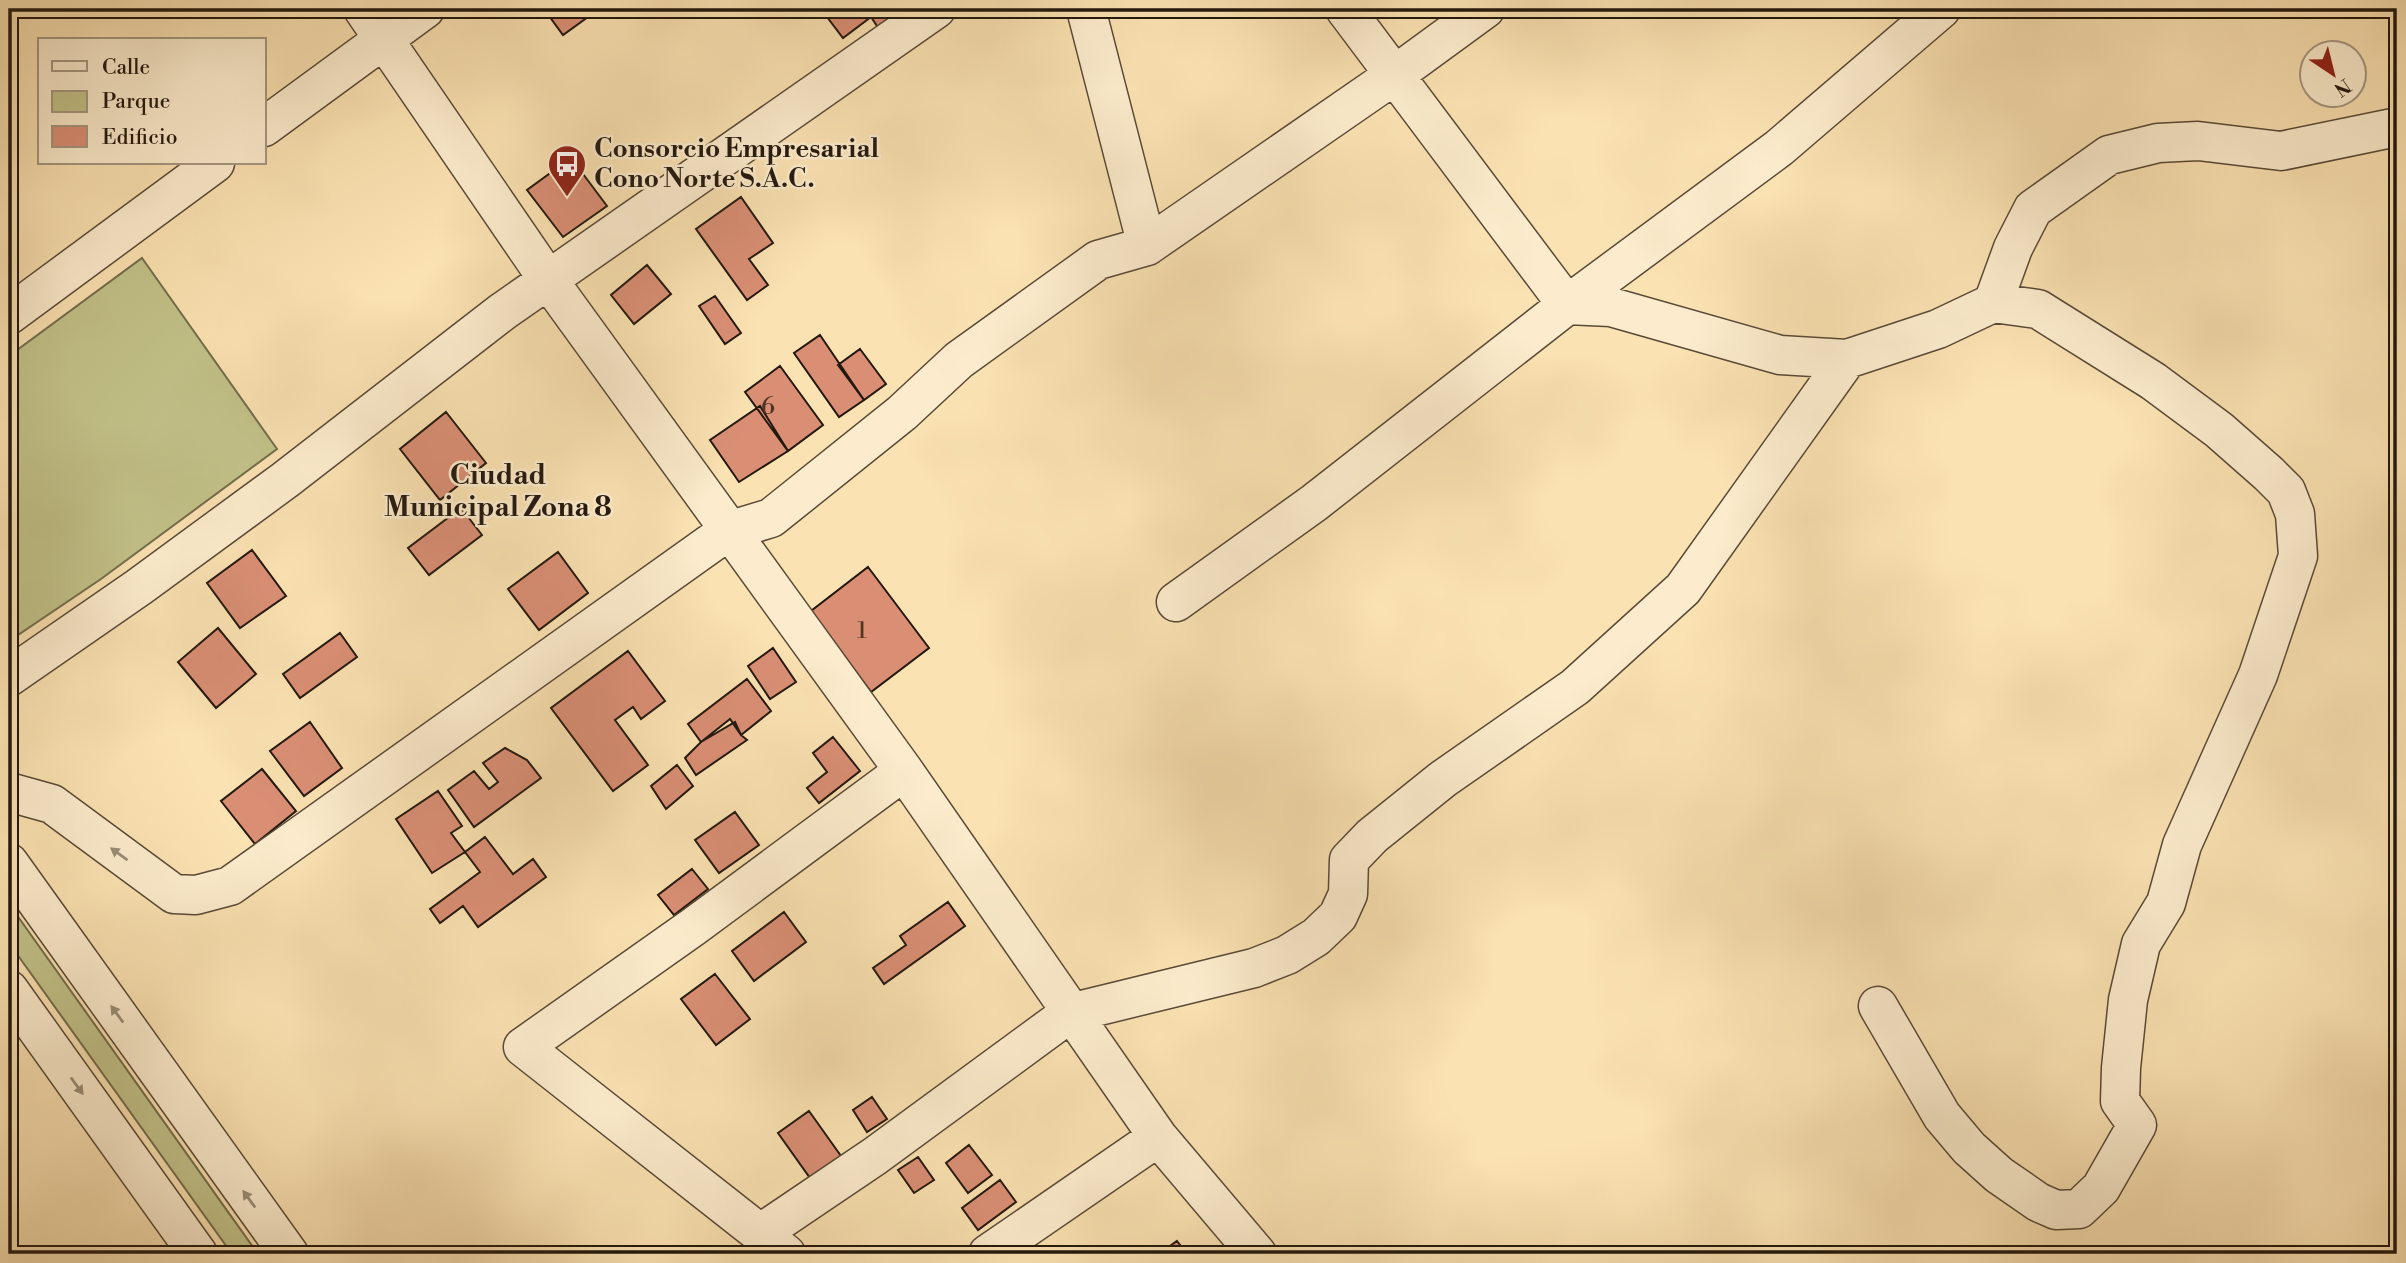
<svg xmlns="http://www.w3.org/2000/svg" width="2406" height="1263" font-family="'Libre Bodoni',serif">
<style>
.green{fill:#c2c289;stroke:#726d4c;stroke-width:2}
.building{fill:#da8f75;stroke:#23180e;stroke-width:2}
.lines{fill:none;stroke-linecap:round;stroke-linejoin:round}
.minor-casing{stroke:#594a37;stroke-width:41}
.tertiary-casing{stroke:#594a37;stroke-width:41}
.minor{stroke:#fceccd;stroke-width:38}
.tertiary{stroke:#fceccd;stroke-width:38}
.oneway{fill:#9a8d77}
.labels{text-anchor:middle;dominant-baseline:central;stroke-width:5;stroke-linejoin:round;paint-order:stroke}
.number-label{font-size:23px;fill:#513628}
.poi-label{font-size:26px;font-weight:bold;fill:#23180e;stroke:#fceccd;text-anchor:start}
.neighbourhood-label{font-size:28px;font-weight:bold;fill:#23180e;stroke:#fceccd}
</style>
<rect width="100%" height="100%" fill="#fbe2b2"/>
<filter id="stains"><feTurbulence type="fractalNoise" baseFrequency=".00286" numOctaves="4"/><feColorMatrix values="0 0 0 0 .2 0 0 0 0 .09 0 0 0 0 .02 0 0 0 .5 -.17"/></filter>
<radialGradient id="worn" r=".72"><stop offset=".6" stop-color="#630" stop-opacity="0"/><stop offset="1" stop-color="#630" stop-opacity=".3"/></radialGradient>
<!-- green -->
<path class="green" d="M142,258L277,449L101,579L9,641V356Z
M9,904L258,1254H232L9,943Z"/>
<!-- building -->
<path class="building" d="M544,9H599L563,35Z
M821,9H894L898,14L879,29L871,17L843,38Z
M571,158L607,206L563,237L527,190Z
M741,197L773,243L749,259L768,285L747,300L696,229Z
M647,265L671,294L634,324L611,295Z
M715,296L741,333L725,344L699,306Z
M820,335L864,400L839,417L794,353Z
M860,349L886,384L864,400L838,365Z
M780,366L823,425L788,451L745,392Z
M760,406L788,451L739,482L710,440Z
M446,412L486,463L440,500L400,449Z
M461,508L482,535L429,575L408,548Z
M252,550L286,596L240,628L207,583Z
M558,552L588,593L539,630L508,589Z
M868,567L929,648L871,692L811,611Z
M218,628L256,674L216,708L178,662Z
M340,633L357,657L300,698L283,674Z
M773,648L796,682L770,699L748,666Z
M628,651L665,701L641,719L633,707L615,720L648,765L613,791L551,708Z
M747,679L771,711L741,735L730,719L701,742L688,724Z
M310,722L342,768L304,796L270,751Z
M735,722L741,735L747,740L696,775L685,758L701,742Z
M833,737L860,771L819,803L807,788L827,772L813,753Z
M505,748L527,760L541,778L474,827L448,790L474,771L489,789L498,782L483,763Z
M677,765L693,786L666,809L651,786Z
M262,769L296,811L255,844L221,801Z
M438,791L462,826L451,833L465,852L432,873L396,819Z
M735,812L759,845L719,873L695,840Z
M485,837L513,874L533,859L546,877L478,927L463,906L440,923L430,909L480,872L465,852Z
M692,869L708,889L674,915L658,895Z
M948,902L965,926L884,984L873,968L906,945L900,936Z
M784,912L806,942L754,981L732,951Z
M715,974L750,1019L716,1045L681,999Z
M872,1097L887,1119L867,1132L853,1110Z
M809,1111L841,1156L810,1178L778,1133Z
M969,1145L992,1175L968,1193L946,1163Z
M918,1157L934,1180L914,1193L898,1170Z
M1000,1180L1016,1202L978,1230L962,1208Z
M1177,1241L1187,1254H1159Z"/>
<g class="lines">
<defs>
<path id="minor" d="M363,9L549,281L904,771L1158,1137L1257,1254
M1086,9L1147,246
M1345,9L1567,305L1611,307L1780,355L1847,359L1938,329L1993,303L2013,248L2033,209L2109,155L2158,143L2198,141L2281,151L2397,127
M264,127L425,9
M9,315L215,163
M1176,602L1314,503L1567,305L1779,148L1941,9
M9,677L139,587L285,480L502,312L936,9
M9,792L52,804L174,894L196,895L230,886L728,531L771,518L902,413L959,360L1098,260L1147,246L1396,74L1485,9
M1878,1006L1942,1116L1969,1148L1999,1175L2038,1202L2056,1210L2079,1209L2101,1188L2137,1125L2120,1101L2121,1068L2128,1000L2141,944L2166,903L2182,845L2258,675L2298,556L2295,514L2286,491L2269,474L2219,430L2153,381L2038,309L1993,303
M761,1233L875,1156L1070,1013L1254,968L1287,955L1316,937L1338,916L1348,894L1349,860L1372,836L1443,779L1575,687L1683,589L1847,359
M786,1254L523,1047L693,927L904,771
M988,1254L1158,1137"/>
<path id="tertiary" d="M9,863L289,1254
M9,990L198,1254"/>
</defs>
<!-- minor casing -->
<use href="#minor" class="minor-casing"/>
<!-- tertiary casing -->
<use href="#tertiary" class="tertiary-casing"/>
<!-- minor -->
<use href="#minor" class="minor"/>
<!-- tertiary -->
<use href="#tertiary" class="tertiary"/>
</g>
<!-- one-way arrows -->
<defs><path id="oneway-solid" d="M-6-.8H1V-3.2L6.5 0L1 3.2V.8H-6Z" transform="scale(1.75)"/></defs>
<g class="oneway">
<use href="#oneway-solid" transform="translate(119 854) rotate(-144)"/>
<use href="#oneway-solid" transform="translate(117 1014) rotate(-126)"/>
<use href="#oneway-solid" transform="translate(77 1086) rotate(54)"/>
<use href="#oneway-solid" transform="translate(249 1199) rotate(-126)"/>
</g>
<!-- icons -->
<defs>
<symbol id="bus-pin" viewBox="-11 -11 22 30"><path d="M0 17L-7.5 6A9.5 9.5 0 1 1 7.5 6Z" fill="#8f2418" stroke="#fceccd"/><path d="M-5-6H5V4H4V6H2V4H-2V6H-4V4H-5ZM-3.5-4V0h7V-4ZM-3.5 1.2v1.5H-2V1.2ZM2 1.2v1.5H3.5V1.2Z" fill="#fff"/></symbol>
</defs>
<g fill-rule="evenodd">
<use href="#bus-pin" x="545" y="142" width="44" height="60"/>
</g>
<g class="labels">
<!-- number labels -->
<g class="number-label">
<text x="768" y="407">6</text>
<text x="862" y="631">1</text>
</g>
<!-- poi labels -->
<g class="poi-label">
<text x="594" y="149">Consorcio Empresarial<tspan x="594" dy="30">Cono Norte S.A.C.</tspan></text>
</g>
<!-- neighbourhood labels -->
<g class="neighbourhood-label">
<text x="498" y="475">Ciudad<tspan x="498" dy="32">Municipal Zona 8</tspan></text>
</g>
</g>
<!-- margin -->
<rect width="2406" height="1263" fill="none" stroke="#fbe2b2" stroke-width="35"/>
<rect x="10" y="10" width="2385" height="1242" fill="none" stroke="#23180e" stroke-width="3.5"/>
<rect x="18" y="18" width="2371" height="1228" fill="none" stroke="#23180e" stroke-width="2"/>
<!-- legend -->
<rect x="38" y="38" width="228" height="126" fill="#fceccd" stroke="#a59781" stroke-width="2"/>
<rect x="52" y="61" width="35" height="10" fill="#fceccd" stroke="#a59781" stroke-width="2"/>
<text x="102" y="74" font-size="21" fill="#23180e">Calle</text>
<rect x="52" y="91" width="35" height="21" fill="#c2c289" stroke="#a59781" stroke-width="2"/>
<text x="102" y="108" font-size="21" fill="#23180e">Parque</text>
<rect x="52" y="126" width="35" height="21" fill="#da8f75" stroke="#a59781" stroke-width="2"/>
<text x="102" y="144" font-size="21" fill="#23180e">Edificio</text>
<!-- north arrow -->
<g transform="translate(2333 74) rotate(145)"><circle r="33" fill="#fceccd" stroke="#a59781" stroke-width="2"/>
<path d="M0-5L12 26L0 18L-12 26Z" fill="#8f2418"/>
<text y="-10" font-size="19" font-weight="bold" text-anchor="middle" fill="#23180e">N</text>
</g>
<rect width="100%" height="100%" filter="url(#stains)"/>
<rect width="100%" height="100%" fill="url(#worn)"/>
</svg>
